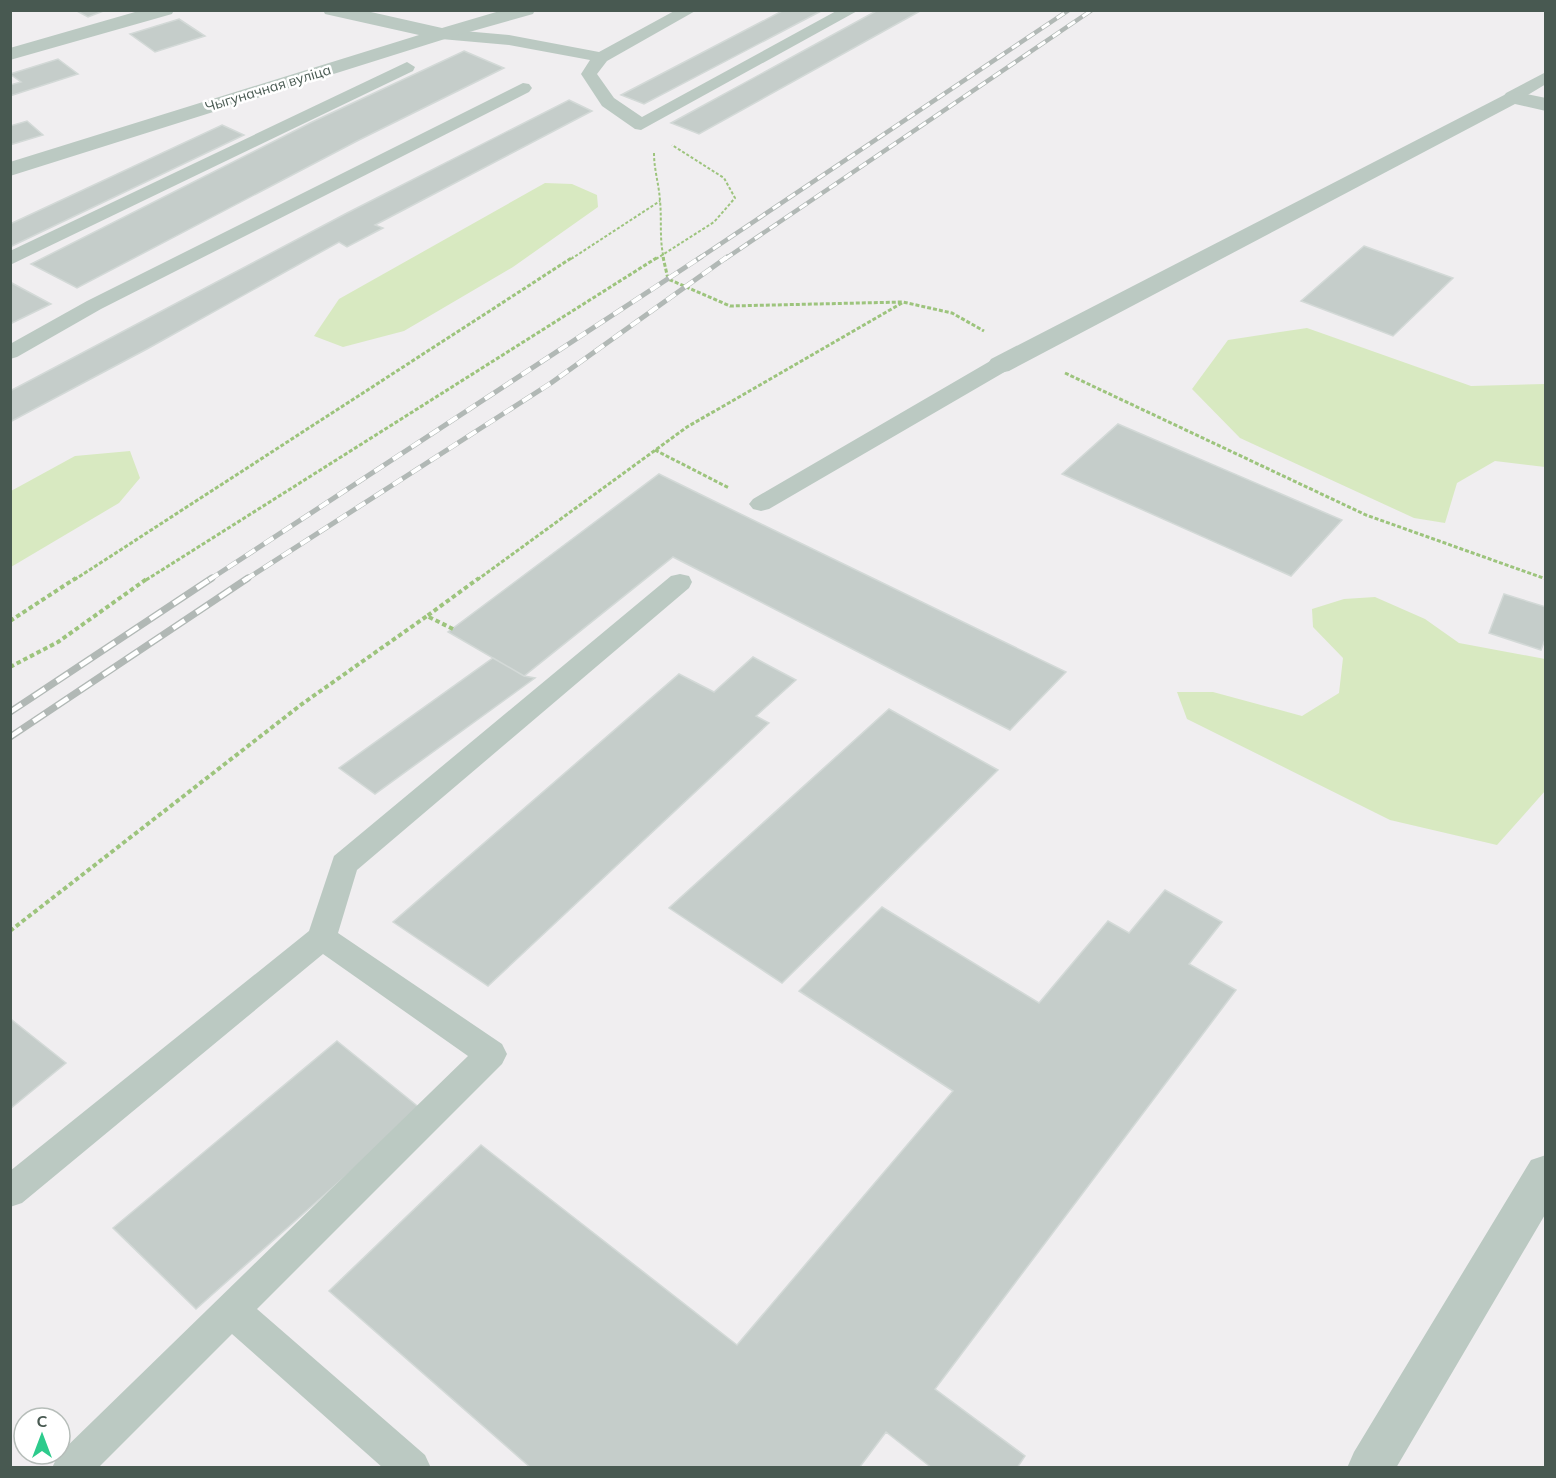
<svg xmlns="http://www.w3.org/2000/svg" width="1556" height="1478" font-family="Mulish,sans-serif">
<style>
.green{fill:#d8e9c1}
.building{fill:#c5cdca;stroke:#d3d9d7;stroke-width:1.5}
.lines{fill:none;stroke-linecap:round;stroke-linejoin:round}
.path-far2{stroke:#9dc47d;stroke-width:2;stroke-dasharray:3 2;stroke-linecap:butt}
.path-far1{stroke:#9dc47d;stroke-width:3;stroke-dasharray:4 2;stroke-linecap:butt}
.path{stroke:#9dc47d;stroke-width:4;stroke-dasharray:4.5 3;stroke-linecap:butt}
.lane{fill:#bbc9c2;fill-rule:evenodd}
.street{fill:#bbc9c2;fill-rule:evenodd}
.rail-far2-casing{stroke:#b1b8b5;stroke-width:4.5}
.rail-far1-casing{stroke:#b1b8b5;stroke-width:5}
.rail-casing{stroke:#b1b8b5;stroke-width:7}
.rail-far2{stroke:#fff;stroke-width:3;stroke-dasharray:9;stroke-linecap:butt}
.rail-far1{stroke:#fff;stroke-width:4;stroke-dasharray:11;stroke-linecap:butt}
.rail{stroke:#fff;stroke-width:4.5;stroke-dasharray:14;stroke-linecap:butt}
.labels{text-anchor:middle;dominant-baseline:central;stroke-width:5;stroke-linejoin:round;paint-order:stroke}
.far-street-label{font-size:14px;fill:#485951;stroke:#fff}
</style>
<rect width="100%" height="100%" fill="#f0eef0"/>
<!-- green -->
<path class="green" d="M545,183L572,184L597,195L598,207L513,267L404,331L343,347L314,336L339,299Z
M1307,328L1471,386L1545,384V467L1495,461L1457,483L1445,523L1414,518L1240,438L1192,389L1228,340Z
M130,451L140,478L119,503L11,567V491L75,456Z
M1375,597L1425,619L1459,643L1545,659V791L1497,845L1390,820L1187,719L1177,692H1213L1302,716L1339,693L1343,658L1313,627L1312,609L1344,599Z"/>
<!-- building -->
<path class="building" d="M75,10H106L88,17Z
M784,10H823L644,104L621,95Z
M878,10H922L699,134L671,123Z
M179,19L205,36L155,52L130,34Z
M464,51L504,68L357,141L77,288L31,264L312,122Z
M58,59L78,74L10,96V85L21,82L10,74Z
M569,100L592,111L375,225L383,228L347,247L339,242L147,349L10,422V391L347,213Z
M27,121L43,135L10,145V126Z
M222,125L244,135L10,247V224Z
M1364,246L1453,278L1393,336L1301,301Z
M10,282L51,304L10,324Z
M1118,424L1342,520L1291,576L1062,474Z
M659,474L716,502L1066,672L1010,730L673,557L524,676L448,632Z
M1504,594L1546,607V637L1541,650L1489,633Z
M753,657L796,680L756,716L769,723L488,986L393,922L679,674L714,692Z
M493,658L524,676L535,678L375,794L339,768Z
M889,709L998,770L782,983L669,908Z
M1165,890L1222,922L1189,964L1236,990L935,1389L1025,1456L1017,1468H932L886,1432L859,1468H531L329,1291L481,1145L737,1345L953,1091L799,991L882,907L1039,1003L1108,921L1129,933Z
M12,1020L66,1063L10,1109V1021Z
M337,1041L421,1109L196,1309L113,1228Z"/>
<g class="lines">
<!-- path-far2 -->
<path class="path-far2" d="M654,153C654,170 659,184 660,201C662,221 659,239 664,259
M571,259L660,201
M656,259L714,222L735,198L724,178L672,145"/>
<!-- path-far1 -->
<path class="path-far1" d="M663,257L668,279L730,306L903,302L952,313L984,331
M1065,373L1366,515L1546,579
M655,450L729,488
M74,580L573,257
M146,580L658,257
M477,580L687,427L902,303"/>
<!-- path -->
<path class="path" d="M10,621L76,578
M453,629L427,616L479,578
M10,667L58,642L148,578
M10,931L302,704L427,616"/>
<!-- lane -->
<path class="lane" d="M676,10H697L607,61L597,74L614,98L642,117L838,10H859L641,130L635,129L602,106L581,74L590,60L509,45L441,39L433,34L441,29L509,35L599,52Z
M407,62L415,67L413,71L10,265V251Z
M1546,72V84L1518,101H1506L1503,97L1506,93Z
M523,83L529,84L532,88L529,92L101,309L17,357L10,359V344L87,301Z
M1000,359L1008,360L1011,365L1008,370L769,509L761,511L753,509L749,504L753,499L992,360Z
M680,574L689,576L692,582L689,588L357,870L338,933L502,1044L507,1054L502,1064L257,1309L425,1455L431,1468H383L232,1334L98,1468H52L58,1455L468,1056L323,954L22,1203L10,1207V1171L309,931L334,856L671,576Z"/>
<!-- street -->
<path class="street" d="M142,10H174L172,14L10,60V48Z
M323,10H362L442,28L503,10H535L533,14L448,38L10,176V162L419,35L325,14Z
M1512,91L1546,98V111L1515,104L1009,371L1000,373L991,371L987,365L991,359Z
M1546,1155V1213L1396,1468H1347L1354,1452L1531,1160Z"/>
<defs>
<path id="rail-far2" d="M698,259L1069,10
M725,259L1092,10"/>
<path id="rail-far1" d="M209,580L701,257
M245,580L551,383L727,257"/>
<path id="rail" d="M10,712L212,578
M10,737L248,578"/>
</defs>
<!-- rail-far2 casing -->
<use href="#rail-far2" class="rail-far2-casing"/>
<!-- rail-far1 casing -->
<use href="#rail-far1" class="rail-far1-casing"/>
<!-- rail casing -->
<use href="#rail" class="rail-casing"/>
<!-- rail-far2 -->
<use href="#rail-far2" class="rail-far2"/>
<!-- rail-far1 -->
<use href="#rail-far1" class="rail-far1"/>
<!-- rail -->
<use href="#rail" class="rail"/>
</g>
<g class="labels">
<!-- far-street labels -->
<g class="far-street-label">
<text transform="translate(268 88) rotate(-17)">Чыгуначная вуліца</text>
</g>
</g>
<!-- border -->
<rect width="1556" height="1478" fill="none" stroke="#485951" stroke-width="24"/>
<!-- north arrow -->
<g transform="translate(42 1436)"><circle r="28" fill="#ffffff" stroke="#b6bdb9" stroke-width="1.5"/>
<path d="M0-4.5L10 22L0 15L-10 22Z" fill="#2dcb8c"/>
<text y="-9" font-size="16" font-weight="bold" text-anchor="middle" fill="#485951">С</text>
</g>
</svg>
